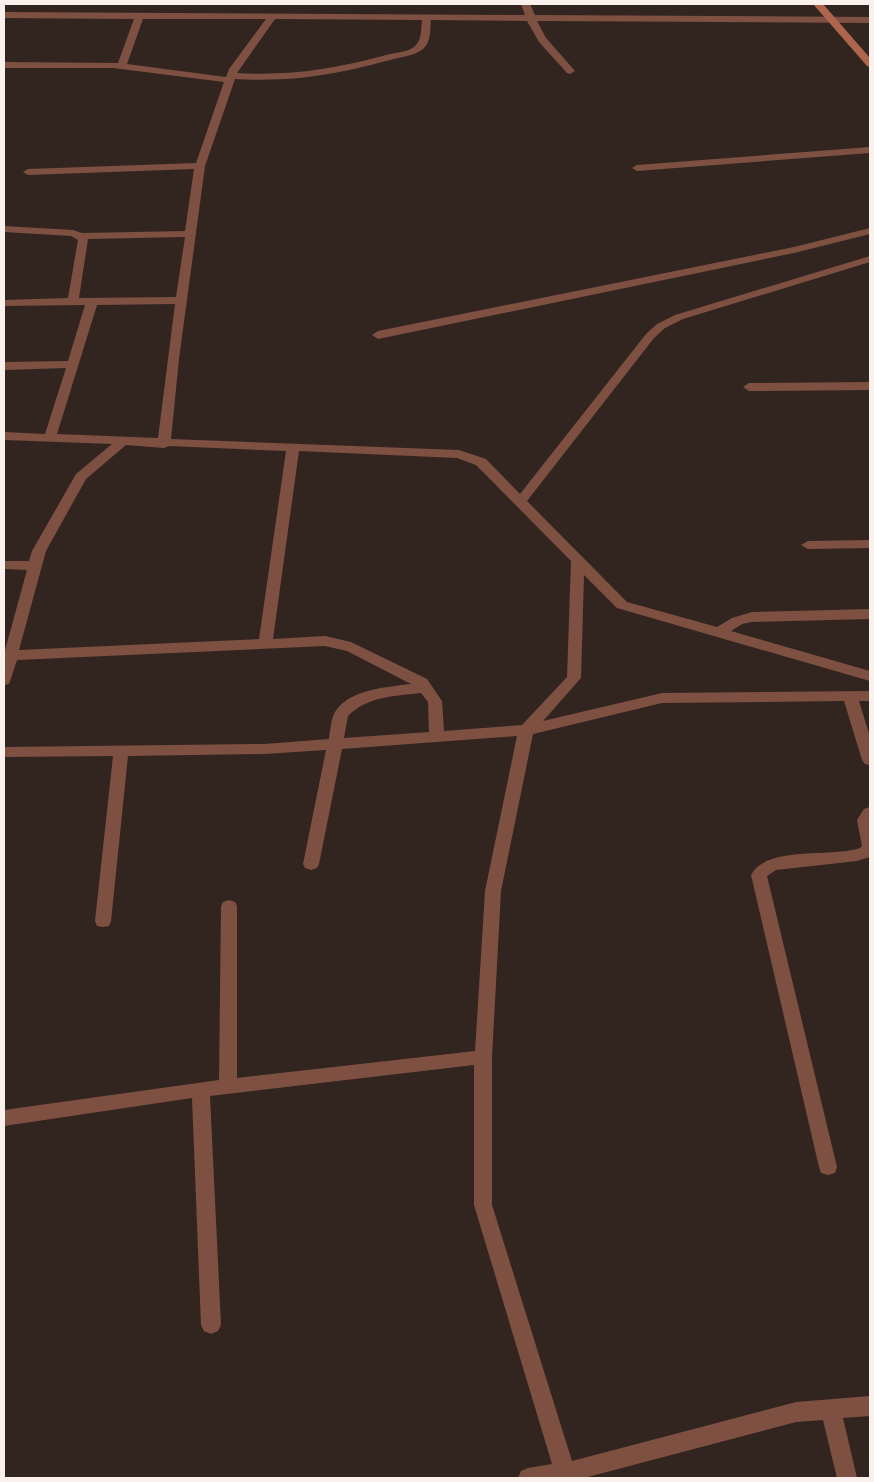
<svg xmlns="http://www.w3.org/2000/svg" width="874" height="1482" font-family="Roboto,sans-serif">
<style>
.lines{fill:none;stroke-linecap:round;stroke-linejoin:round}
.service{fill:#7e5041;fill-rule:evenodd}
.minor{fill:#7e5041;fill-rule:evenodd}
.secondary{fill:#ae654c;fill-rule:evenodd}
</style>
<rect width="100%" height="100%" fill="#322520"/>
<g class="lines">
<!-- service -->
<path class="service" d="M870,147V153L637,171L632,168L637,165Z
M870,228V234L794,253L378,339L372,335L378,331L794,247Z
M870,382V390L749,391L743,387L749,383Z"/>
<!-- minor -->
<path class="minor" d="M521,4H530L535,15L870,17V23L537,21L546,38L575,71L570,74L567,73L539,42L527,21L431,20C430,30 431,42 423,49C415,56 400,57 390,60C334,75 294,82 235,79L205,166L179,359L171,439L459,450L486,459L520,494L646,334L657,324L675,315L870,256V262L683,319L665,328L654,338L527,501L627,602L717,627L732,618L752,612L870,609V619L752,622L742,624L731,631L870,671V681L617,608L584,575L581,678L543,721L662,693L870,691V701H859L870,737V765L865,764L862,760L844,701L662,703L533,734L501,891L492,1057V1205L572,1461L796,1402L870,1396V1416L843,1418L857,1478H837L823,1420L796,1422L584,1478H518L521,1471L528,1468L552,1464L474,1205V1065L210,1096L221,1325L218,1331L211,1334L204,1331L201,1325L192,1098L4,1126V1110L219,1080L221,906L223,902L229,900L235,902L237,906V1078L475,1051L485,891L517,736L342,749L319,864L317,868L311,870L305,868L303,864L326,750L264,754L128,756L111,921L109,926L103,927L97,926L95,921L113,756L4,757V747L264,744L329,739C330,731 331,719 335,712C349,689 388,687 411,684L347,651L325,646L17,660L9,684L4,685V654L27,570L4,569V561H29L32,551L76,474L112,444L4,440V432L45,434L66,368L4,370V362L68,361L85,305L4,306V300L68,298L78,240L71,236L4,232V226L73,230L82,233L185,231L194,169L28,175L23,172L28,169L196,163L224,82L113,68H4V62L118,63L134,19L4,18V12L525,15ZM143,19H266L229,69L226,77L127,64ZM275,19L422,20C421,28 422,40 415,46C409,52 394,53 386,55C335,69 290,76 237,73ZM185,237L176,297L79,298L88,239ZM175,304L158,438L57,434L97,305ZM126,445L164,448L169,446L286,451L259,639L19,650L46,551L86,479ZM299,451L457,458L476,465L571,561L567,677L522,725L444,731L442,701L427,679L351,642L325,636L273,639ZM421,693L428,702L429,732L344,738L348,716C367,696 396,696 421,693Z
M870,540V548L808,549L801,545L808,541Z
M870,807V857L857,861L776,870L767,876L837,1167L835,1173L828,1175L821,1173L819,1167L751,875C767,845 831,858 860,848L862,846L857,820L864,809Z"/>
<!-- secondary -->
<path class="secondary" d="M813,4H823L870,58V67L867,66Z"/>
</g>
<!-- border -->
<rect width="874" height="1482" fill="none" stroke="#faf1ed" stroke-width="10"/>
</svg>
